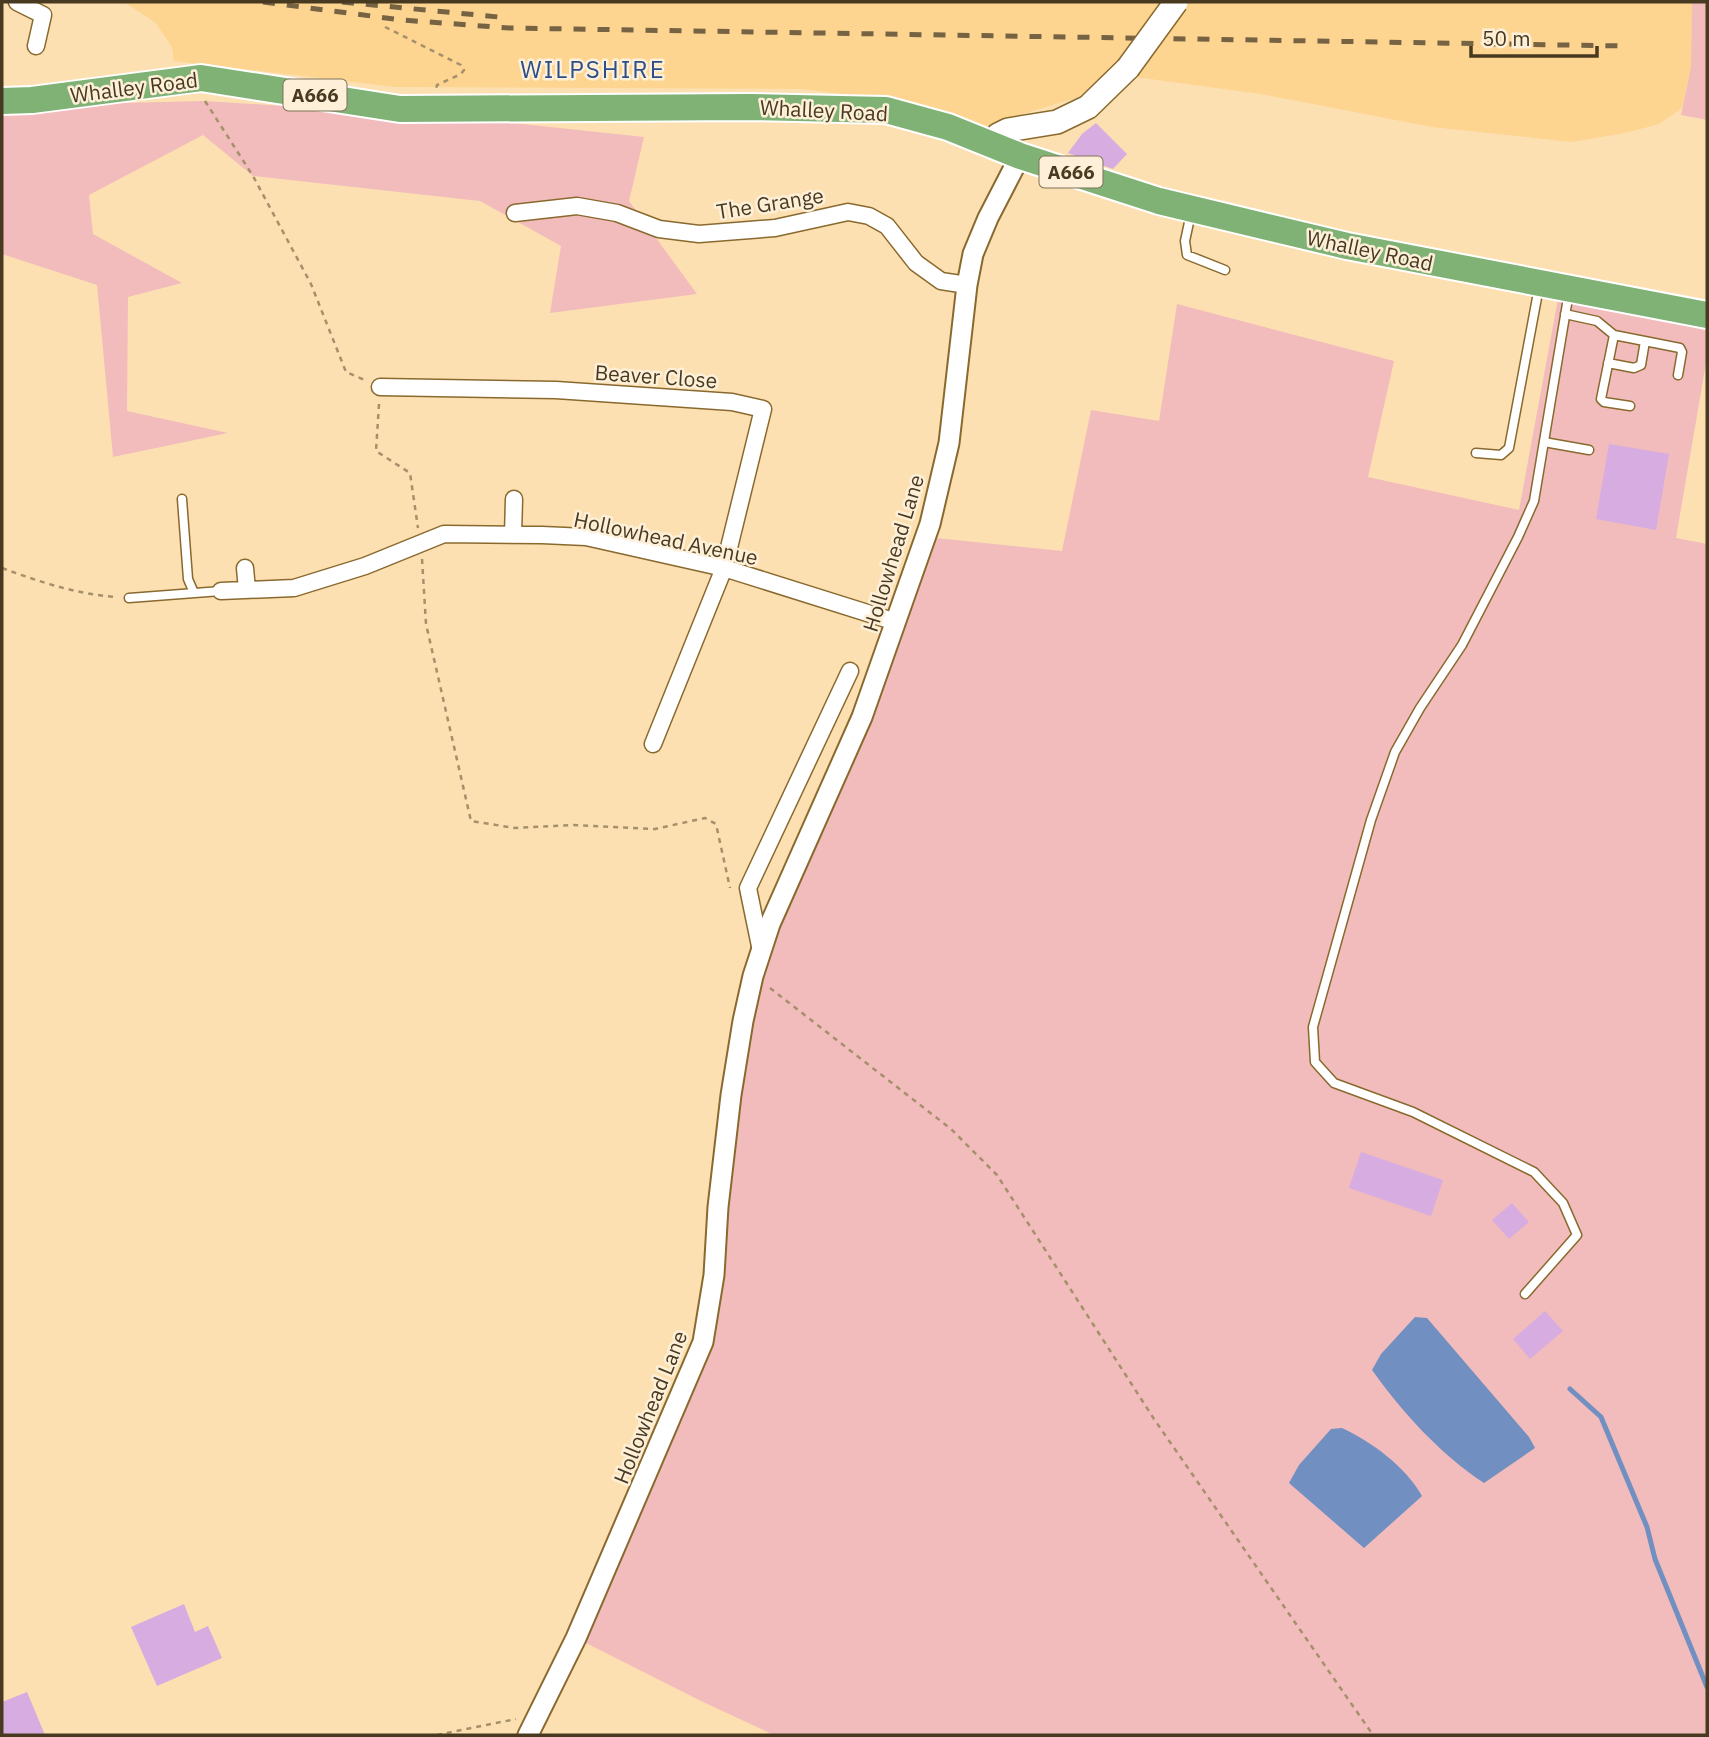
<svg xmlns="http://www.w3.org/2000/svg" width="1709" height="1737" font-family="'IBM Plex Sans',sans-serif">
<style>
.built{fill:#fdd490}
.green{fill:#f1bcbb}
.water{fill:#718fc1}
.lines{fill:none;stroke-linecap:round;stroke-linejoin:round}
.stream{stroke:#718fc1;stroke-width:5}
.building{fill:#d7ace1}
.service-casing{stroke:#89692e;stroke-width:11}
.minor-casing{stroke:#89692e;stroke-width:19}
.tertiary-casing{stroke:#89692e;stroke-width:23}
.secondary-casing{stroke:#89692e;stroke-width:26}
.trunk-casing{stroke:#fff;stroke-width:30}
.path{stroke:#a6906c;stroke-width:2.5;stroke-dasharray:5 5;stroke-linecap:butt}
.service{stroke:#fff;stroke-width:8}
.minor{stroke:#fff;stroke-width:16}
.tertiary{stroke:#fff;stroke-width:19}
.secondary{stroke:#fff;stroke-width:23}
.trunk{stroke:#80b276;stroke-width:26}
.rail{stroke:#756344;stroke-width:5;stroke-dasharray:12 12;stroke-linecap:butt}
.secondary-bridge-casing{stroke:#89692e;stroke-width:26;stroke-linecap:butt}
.secondary-bridge{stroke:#fff;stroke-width:23}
.labels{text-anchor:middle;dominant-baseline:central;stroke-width:5;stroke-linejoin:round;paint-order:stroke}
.shield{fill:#fef0d8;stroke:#7f7158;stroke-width:2}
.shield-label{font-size:19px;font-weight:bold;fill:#483a21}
.street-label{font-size:21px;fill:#483a21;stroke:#fef0d8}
.quarter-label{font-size:24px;letter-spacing:2px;fill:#2d4e86;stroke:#fef0d8}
</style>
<rect width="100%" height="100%" fill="#fde0b1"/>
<!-- built -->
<path class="built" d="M124,2H1147L1161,4L1119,62L1097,87L1076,98L996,122L991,127L885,99L802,89L396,87L174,61L172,47L156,23Z
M1183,2H1692L1691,67L1682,108L1659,124L1625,133L1572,142L1432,127L1261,94L1135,77Z"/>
<!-- green -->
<path class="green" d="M1692,2H1707V120L1681,115L1691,67Z
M205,101L457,117L644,137L629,201L697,294L550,313L561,246L480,201L253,176L203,135L89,195L93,234L182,283L128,297L127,411L228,433L113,457L97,285L2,254V106Z
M1560,288L1707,315V357L1676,538L1707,544V1735H774L703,1702L576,1638L703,1342L743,1021L926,537L1062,551L1091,410L1159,421L1177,304L1394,361L1368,477L1519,510Z"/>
<!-- water -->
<path class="water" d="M1415,1317L1427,1318L1529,1437L1535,1448L1484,1483C1440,1454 1402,1412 1372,1370L1381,1354Z
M1342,1428C1372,1442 1406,1467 1422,1496L1364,1548L1289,1483L1299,1465L1331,1429Z"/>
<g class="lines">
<!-- stream -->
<path class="stream" d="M1570,1389L1601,1417L1647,1527L1655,1559L1707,1687"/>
</g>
<!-- building -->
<path class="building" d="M1096,123L1127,154L1113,169L1068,153L1082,134Z
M1609,444L1669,454L1656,530L1596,519Z
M1361,1152L1443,1180L1431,1216L1349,1188Z
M1512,1203L1529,1222L1509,1239L1492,1220Z
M1545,1311L1563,1331L1530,1359L1513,1339Z
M184,1604L195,1632L208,1626L222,1658L157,1686L131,1627Z
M27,1692L45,1735H2V1702Z"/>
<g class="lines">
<defs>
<path id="service" d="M1191,213L1185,241L1187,255L1225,270
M1565,314L1597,321L1614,335L1601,399L1604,402L1630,406
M1614,335L1680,348L1682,352L1678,375
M1608,363L1634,368L1641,365L1645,341
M1544,442L1589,450
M1476,453L1501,455L1509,448L1539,287
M182,499L188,579L194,593
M129,598L221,591
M1525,1294L1577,1235L1563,1203L1534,1172L1413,1112L1334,1083L1315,1062L1313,1027L1371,820L1395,752L1420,708L1462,645L1518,537L1534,501L1569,292"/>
<path id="minor" d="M17,2L43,15L36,46
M515,213L577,206L617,213L659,229L699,234L775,228L848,212L869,216L887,226L916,263L941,281L967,285
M380,387L556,390L732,402L763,409L724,568L653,744
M513,535L514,499
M245,568L247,590
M221,591L294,588L365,566L444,534L542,535L586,537L724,568L896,622
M761,951L748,888L850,671"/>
<path id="tertiary" d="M528,1735L576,1638L703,1342L714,1275L718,1207L731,1095L743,1021L753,976L770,924L862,717L930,524L949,443L967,285L973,254L988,218L1020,156"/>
<path id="secondary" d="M991,145L998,135L1008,130L1057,122L1088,107L1128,68"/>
<path id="trunk" d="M2,101L32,100L201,78L400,109L751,107L886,110L948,127L1020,156L1159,201L1347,246L1707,315"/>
</defs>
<!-- service casing -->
<use href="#service" class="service-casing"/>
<!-- minor casing -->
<use href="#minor" class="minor-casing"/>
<!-- tertiary casing -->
<use href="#tertiary" class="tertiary-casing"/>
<!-- secondary casing -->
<use href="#secondary" class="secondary-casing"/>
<!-- trunk casing -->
<use href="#trunk" class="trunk-casing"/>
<!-- path -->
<path class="path" d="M385,27L461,65L464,70L461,74L437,85L436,89
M205,101L253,176L311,284L346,372L367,381
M379,404L376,451L410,473L418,528
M422,559L426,624L471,821L515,828L572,825L655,829L705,818L716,824L730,888
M2,568C40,582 76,594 116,597
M770,988L951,1129L997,1175L1154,1419L1373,1735
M437,1735L516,1719"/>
<!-- service -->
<use href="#service" class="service"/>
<!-- minor -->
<use href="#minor" class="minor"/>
<!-- tertiary -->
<use href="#tertiary" class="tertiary"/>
<!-- secondary -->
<use href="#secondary" class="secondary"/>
<!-- trunk -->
<use href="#trunk" class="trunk"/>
<!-- rail -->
<path class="rail" d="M263,2L402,20L509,28L1626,46
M342,2L509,18"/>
<defs>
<path id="secondary-bridge" d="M1128,68L1176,2"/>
</defs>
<!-- secondary-bridge casing -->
<use href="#secondary-bridge" class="secondary-bridge-casing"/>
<!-- secondary-bridge -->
<use href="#secondary-bridge" class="secondary-bridge"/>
</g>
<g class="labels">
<!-- shield labels -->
<g class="shield">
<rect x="283.5" y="79.5" width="63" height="31" rx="5"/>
<rect x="1039.5" y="156.5" width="63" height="31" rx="5"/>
</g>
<g class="shield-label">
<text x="315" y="95">A666</text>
<text x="1071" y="172">A666</text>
</g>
<!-- street labels -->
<g class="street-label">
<text transform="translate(134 87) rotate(-7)">Whalley Road</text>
<text transform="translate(824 110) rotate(3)">Whalley Road</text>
<text transform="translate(770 203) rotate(-9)">The Grange</text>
<text transform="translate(1370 250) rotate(12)">Whalley Road</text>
<text transform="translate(656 376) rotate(4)">Beaver Close</text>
<text transform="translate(666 538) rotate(12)">Hollowhead Avenue</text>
<text transform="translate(893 553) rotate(-73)">Hollowhead Lane</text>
<text transform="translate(650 1407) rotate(-68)">Hollowhead Lane</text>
</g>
<!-- quarter labels -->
<g class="quarter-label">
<text x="593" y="69">WILPSHIRE</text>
</g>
</g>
<!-- border -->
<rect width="1709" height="1737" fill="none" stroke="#483a21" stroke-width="7"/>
<!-- scale -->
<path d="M1471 46v10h126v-10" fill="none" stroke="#483a21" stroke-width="3.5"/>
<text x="1482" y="46" font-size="21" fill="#483a21" stroke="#fef0d8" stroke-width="5" paint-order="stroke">50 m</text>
</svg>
